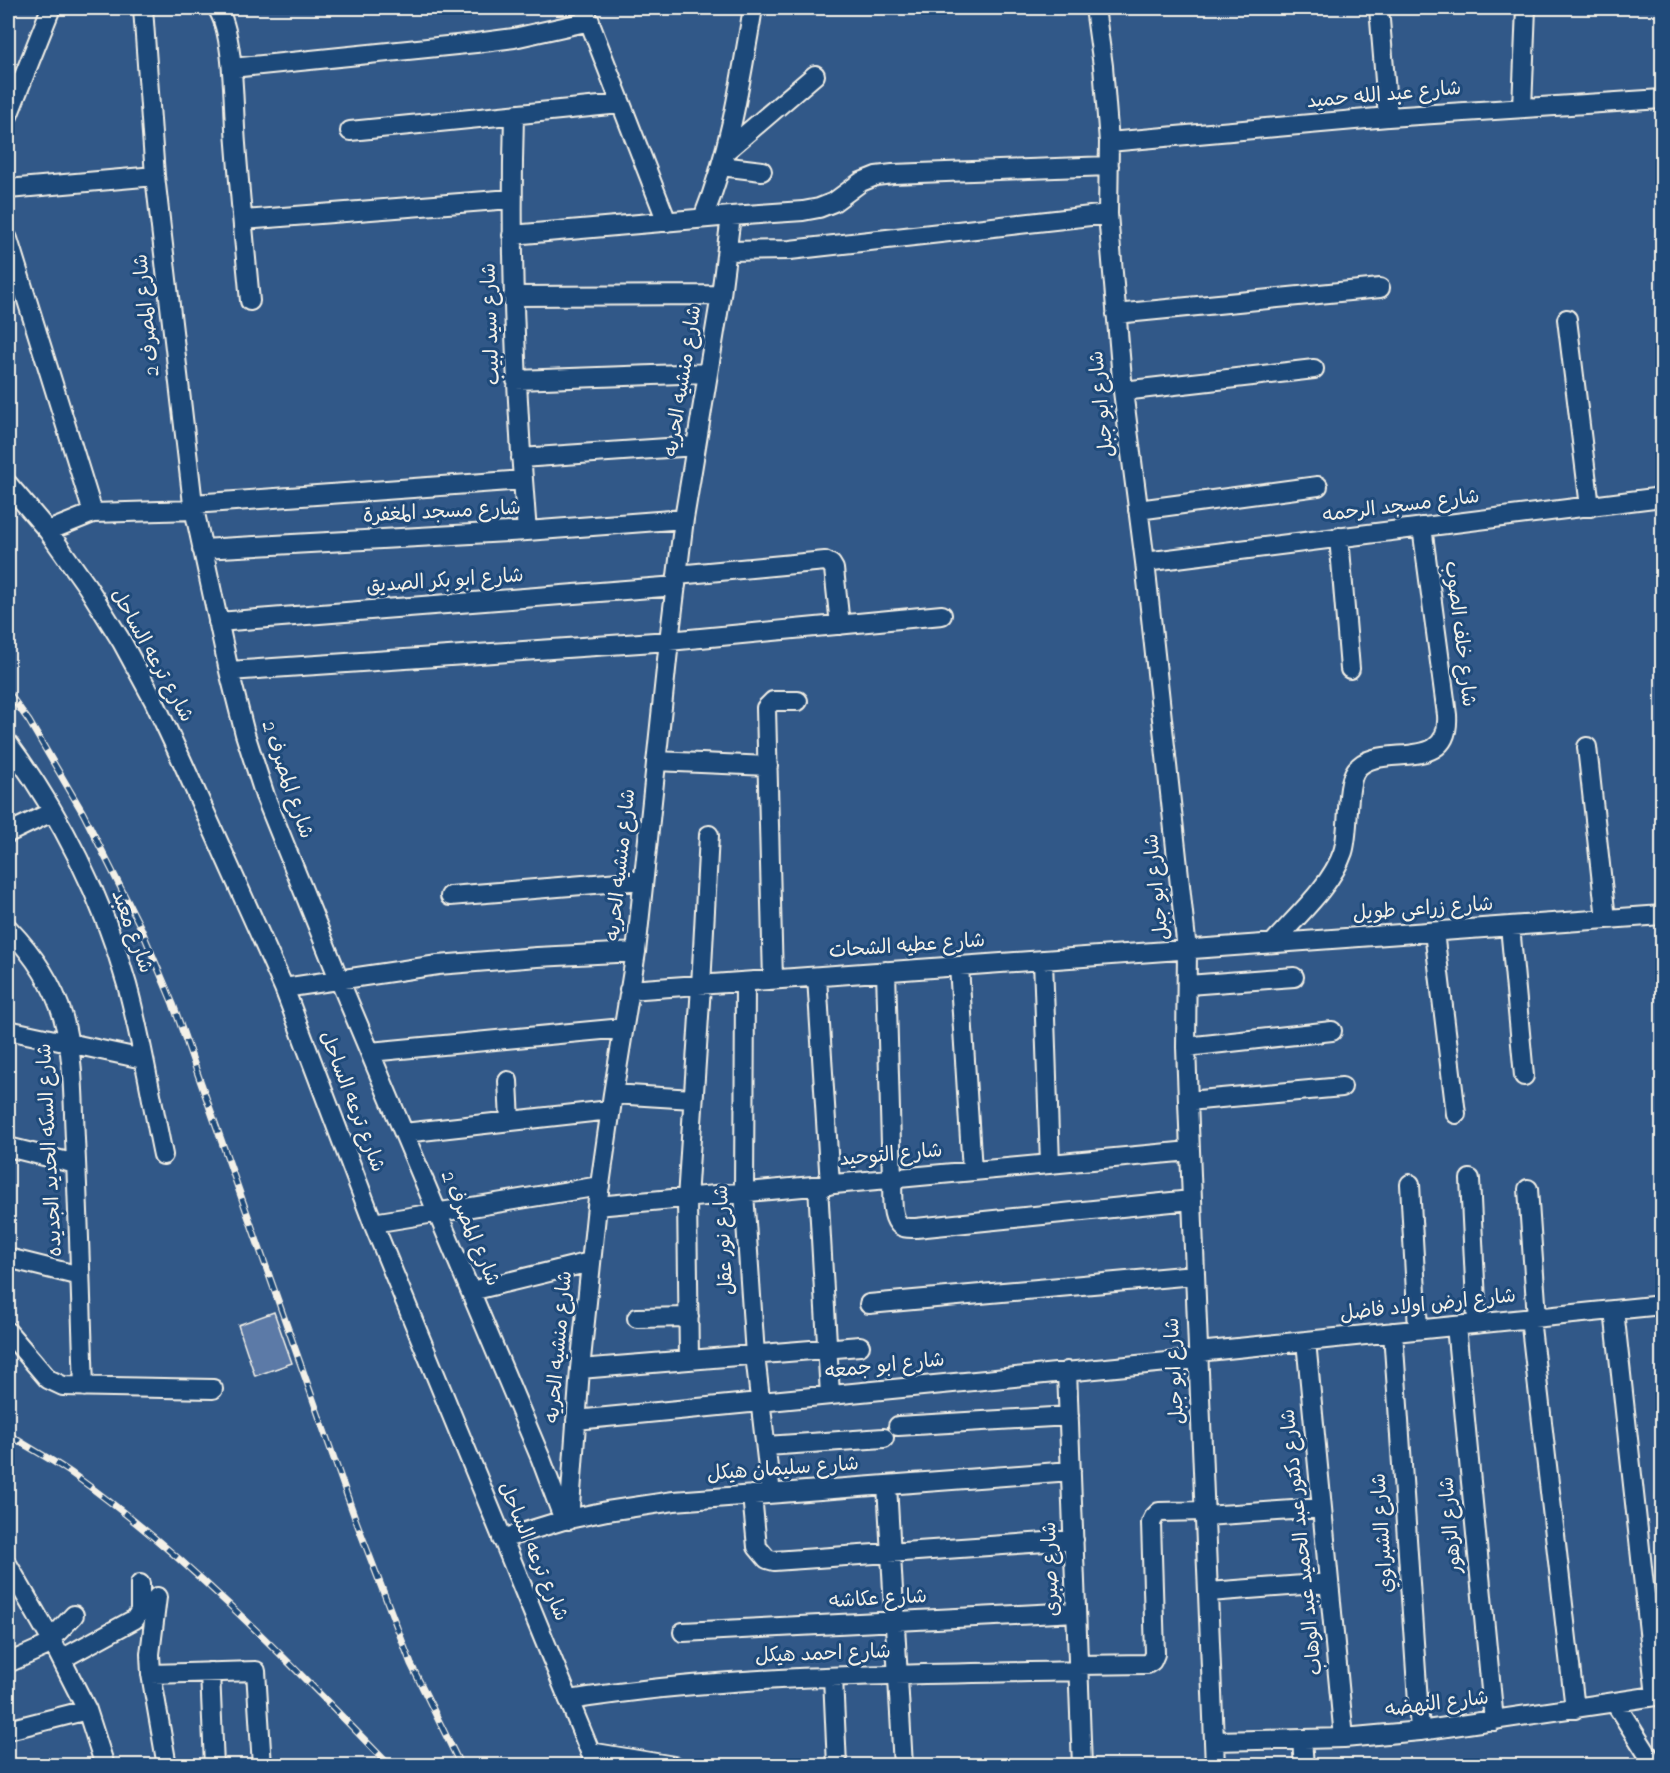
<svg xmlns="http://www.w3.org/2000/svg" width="1670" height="1773" font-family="'Indie Flower','Playpen Sans Arabic',sans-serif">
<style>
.building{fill:#5c7aa7;stroke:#f4f1e8;stroke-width:1.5}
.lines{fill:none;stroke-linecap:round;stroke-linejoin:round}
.minor-casing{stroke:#f4f1e8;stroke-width:22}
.minor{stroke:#1f4a7a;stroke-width:18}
.rail-casing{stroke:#f4f1e8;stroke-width:7}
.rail{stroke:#1f4a7a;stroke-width:4.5;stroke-dasharray:14;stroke-linecap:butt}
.labels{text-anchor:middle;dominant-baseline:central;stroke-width:6;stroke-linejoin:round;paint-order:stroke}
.street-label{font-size:20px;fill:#f4f1e8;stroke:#1f4a7a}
</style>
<rect width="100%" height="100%" fill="#315888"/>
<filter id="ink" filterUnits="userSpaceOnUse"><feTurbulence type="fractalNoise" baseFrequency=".0167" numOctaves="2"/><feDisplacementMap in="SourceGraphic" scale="12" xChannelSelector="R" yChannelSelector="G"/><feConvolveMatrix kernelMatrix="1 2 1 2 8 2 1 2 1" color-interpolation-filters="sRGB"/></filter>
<g filter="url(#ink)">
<!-- building -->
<path class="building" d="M274,1312L292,1363L255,1376L238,1325Z"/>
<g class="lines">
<defs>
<path id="minor" d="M143,8L155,176L193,504L229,671L245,734L265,796L339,979L541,1459L564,1520
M217,8C235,34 233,110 236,144C240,196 245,249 250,301
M584,8L667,222
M1095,8L1103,66L1109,142L1108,214L1123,391L1145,562L1187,950L1186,1047L1188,1101L1215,1766
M1379,8L1388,117
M232,68L476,43L514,38L590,21
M1522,108L1526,8
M514,115C510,254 515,392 527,531
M8,116L51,8
M350,131L620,104
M1109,142L1388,117L1662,99
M725,152L815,75
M721,166L762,171
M8,189L155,176
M703,218C730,151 741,79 753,8
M243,220L511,199
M512,235L731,216L803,211L819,208L834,202L861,182L876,176L893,174L1109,166
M8,239L93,513
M727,251L790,250L1108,214
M513,296L721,295
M1116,314L1380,288
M1567,319L1590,507
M516,380L708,373
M1123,391L1314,369
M521,458L696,446
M8,484L48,531L87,586L122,642L154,701L182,761L284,988L373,1223L596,1766
M193,504L523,480
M1138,510L1318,486
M48,531L93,513L194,510
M1339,537L1350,669
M202,549L527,531L684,519
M1145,562L1662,497
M677,575L825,561L831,564L834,569L840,625
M218,622L676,586
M229,671L669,641L942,615
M8,743C61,815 103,899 127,985C142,1040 151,1098 163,1155
M1587,747L1606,919
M656,761L768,766
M8,833L52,812
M450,896L643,880
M1510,926L1524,1076
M8,928C32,953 53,983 63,1017C74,1056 73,1099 75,1139C79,1222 81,1304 84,1387
M1434,932L1456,1114
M1273,943C1296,917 1332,885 1343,852C1350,831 1345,785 1356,770C1378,740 1451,777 1447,715L1422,527
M1043,960L1050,1164
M959,966L972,1171
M886,971L892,1179C893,1191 890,1213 898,1223C902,1229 910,1228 916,1228L1191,1200
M817,977L830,1185
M773,980L766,708L773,701H798
M745,982L744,1193L755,1355L771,1494
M1188,985L1294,977
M284,988L438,965L537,957L636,952
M629,990L1662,915
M8,1030L143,1059
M1186,1047L1332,1031
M370,1052L623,1028
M508,1081L510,1121
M613,1094L693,1099
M1188,1101L1342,1087
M404,1133L610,1110
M8,1147L76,1164
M1470,1179L1477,1323
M1410,1184L1418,1329
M818,1186L830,1395
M1528,1189L1537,1317
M597,1206L1190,1151
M373,1223L600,1186
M8,1258L80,1276
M471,1291L590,1262
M869,1304L1194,1275
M1614,1310L1656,1696
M637,1318L689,1317
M1530,1318L1575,1709
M1456,1326L1494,1721
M8,1332L48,1379L63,1386L213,1389
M1393,1332L1420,1731
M1306,1341L1344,1738
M1198,1352L1662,1305
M689,1360L687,1199L701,986L709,835
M580,1369L860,1346
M1067,1371L1082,1766
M576,1420L1198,1359
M898,1426L1069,1416
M766,1446L884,1438
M887,1485L903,1766
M752,1495L757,1547L767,1559L774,1561L1074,1540
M1205,1516L1322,1508
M569,1520L580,1369L597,1206L613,1094L636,952L669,641L684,519L721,295L731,216
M502,1539L564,1520L607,1511L674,1501L1071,1471
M8,1565L53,1643L87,1710L105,1766
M1209,1592L1329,1583
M157,1597L150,1654L151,1674L167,1766
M58,1632L74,1615
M683,1632L1076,1612
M69,1655L135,1619L140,1611V1584
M8,1663L53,1643
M1078,1665L1147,1664L1152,1661L1155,1654L1151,1523L1154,1517L1159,1512L1205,1511
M210,1672L214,1766
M151,1674L256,1671L262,1766
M833,1677L837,1766
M570,1700C738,1673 909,1675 1078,1671
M1615,1703L1655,1766
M8,1730L87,1710
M1302,1740L1304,1766
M1215,1741L1344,1738L1420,1731L1662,1695
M590,1752L674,1766"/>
</defs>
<!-- minor casing -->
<use href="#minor" class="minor-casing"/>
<!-- minor -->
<use href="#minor" class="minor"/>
<defs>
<path id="rail" d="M8,692L29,721L83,813L141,928L173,1004L355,1518L411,1664L461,1766
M8,1434C29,1448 53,1460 74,1475C191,1559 290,1663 390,1766"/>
</defs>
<!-- rail casing -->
<use href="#rail" class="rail-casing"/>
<!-- rail -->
<use href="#rail" class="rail"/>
</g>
</g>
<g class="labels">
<!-- street labels -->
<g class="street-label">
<text transform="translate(1384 96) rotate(-5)">شارع عبد الله حميد</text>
<text transform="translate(148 315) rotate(-96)">شارع المصرف 2</text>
<text transform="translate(492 324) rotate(-92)">شارع سيد لبيب</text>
<text transform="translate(684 381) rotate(-81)">شارع منشيه الحريه</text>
<text transform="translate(1103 404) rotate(-96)">شارع ابو جبل</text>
<text transform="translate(1401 507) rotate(-7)">شارع مسجد الرحمه</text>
<text transform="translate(442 513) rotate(-3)">شارع مسجد المغفرة</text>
<text transform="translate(445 582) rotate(-4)">شارع ابو بكر الصديق</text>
<text transform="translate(1459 634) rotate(83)">شارع خلف الصوب</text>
<text transform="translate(151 656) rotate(61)">شارع ترعه الساحل</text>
<text transform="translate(286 780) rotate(71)">شارع المصرف 2</text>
<text transform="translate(622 865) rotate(-84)">شارع منشيه الحريه</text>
<text transform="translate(1158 887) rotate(-96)">شارع ابو جبل</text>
<text transform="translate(1423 910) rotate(-4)">شارع زراعى طويل</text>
<text transform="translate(131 932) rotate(70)">شارع معبد</text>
<text transform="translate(907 947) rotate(-4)">شارع عطيه الشحات</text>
<text transform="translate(351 1102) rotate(69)">شارع ترعه الساحل</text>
<text transform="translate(51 1150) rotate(-93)">شارع السكه الحديد الجديده</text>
<text transform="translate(891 1156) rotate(-5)">شارع التوحيد</text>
<text transform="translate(469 1229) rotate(67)">شارع المصرف 2</text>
<text transform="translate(725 1240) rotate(-93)">شارع نور عقل</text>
<text transform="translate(1428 1306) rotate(-6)">شارع ارض اولاد فاضل</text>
<text transform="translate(560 1347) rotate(-85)">شارع منشيه الحريه</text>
<text transform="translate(885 1367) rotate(-6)">شارع ابو جمعه</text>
<text transform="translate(1176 1371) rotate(-93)">شارع ابو جبل</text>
<text transform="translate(783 1470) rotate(-4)">شارع سليمان هيكل</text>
<text transform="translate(1452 1525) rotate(-95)">شارع الزهور</text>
<text transform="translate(1384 1533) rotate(-94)">شارع الشبراوي</text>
<text transform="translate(1303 1542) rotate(-96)">شارع دكتور عبد الحميد عبد الوهاب</text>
<text transform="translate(532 1552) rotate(67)">شارع ترعه الساحل</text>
<text transform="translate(1052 1569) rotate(-92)">شارع صبرى</text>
<text transform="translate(878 1600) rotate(-3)">شارع عكاشه</text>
<text transform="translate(823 1655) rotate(-2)">شارع احمد هيكل</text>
<text transform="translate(1437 1705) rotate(-7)">شارع النهضه</text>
</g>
</g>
<!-- margin -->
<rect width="1670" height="1773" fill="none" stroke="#1f4a7a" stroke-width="30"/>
<rect x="15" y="15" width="1640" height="1743" fill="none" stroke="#f4f1e8" stroke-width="2" filter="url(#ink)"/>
</svg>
